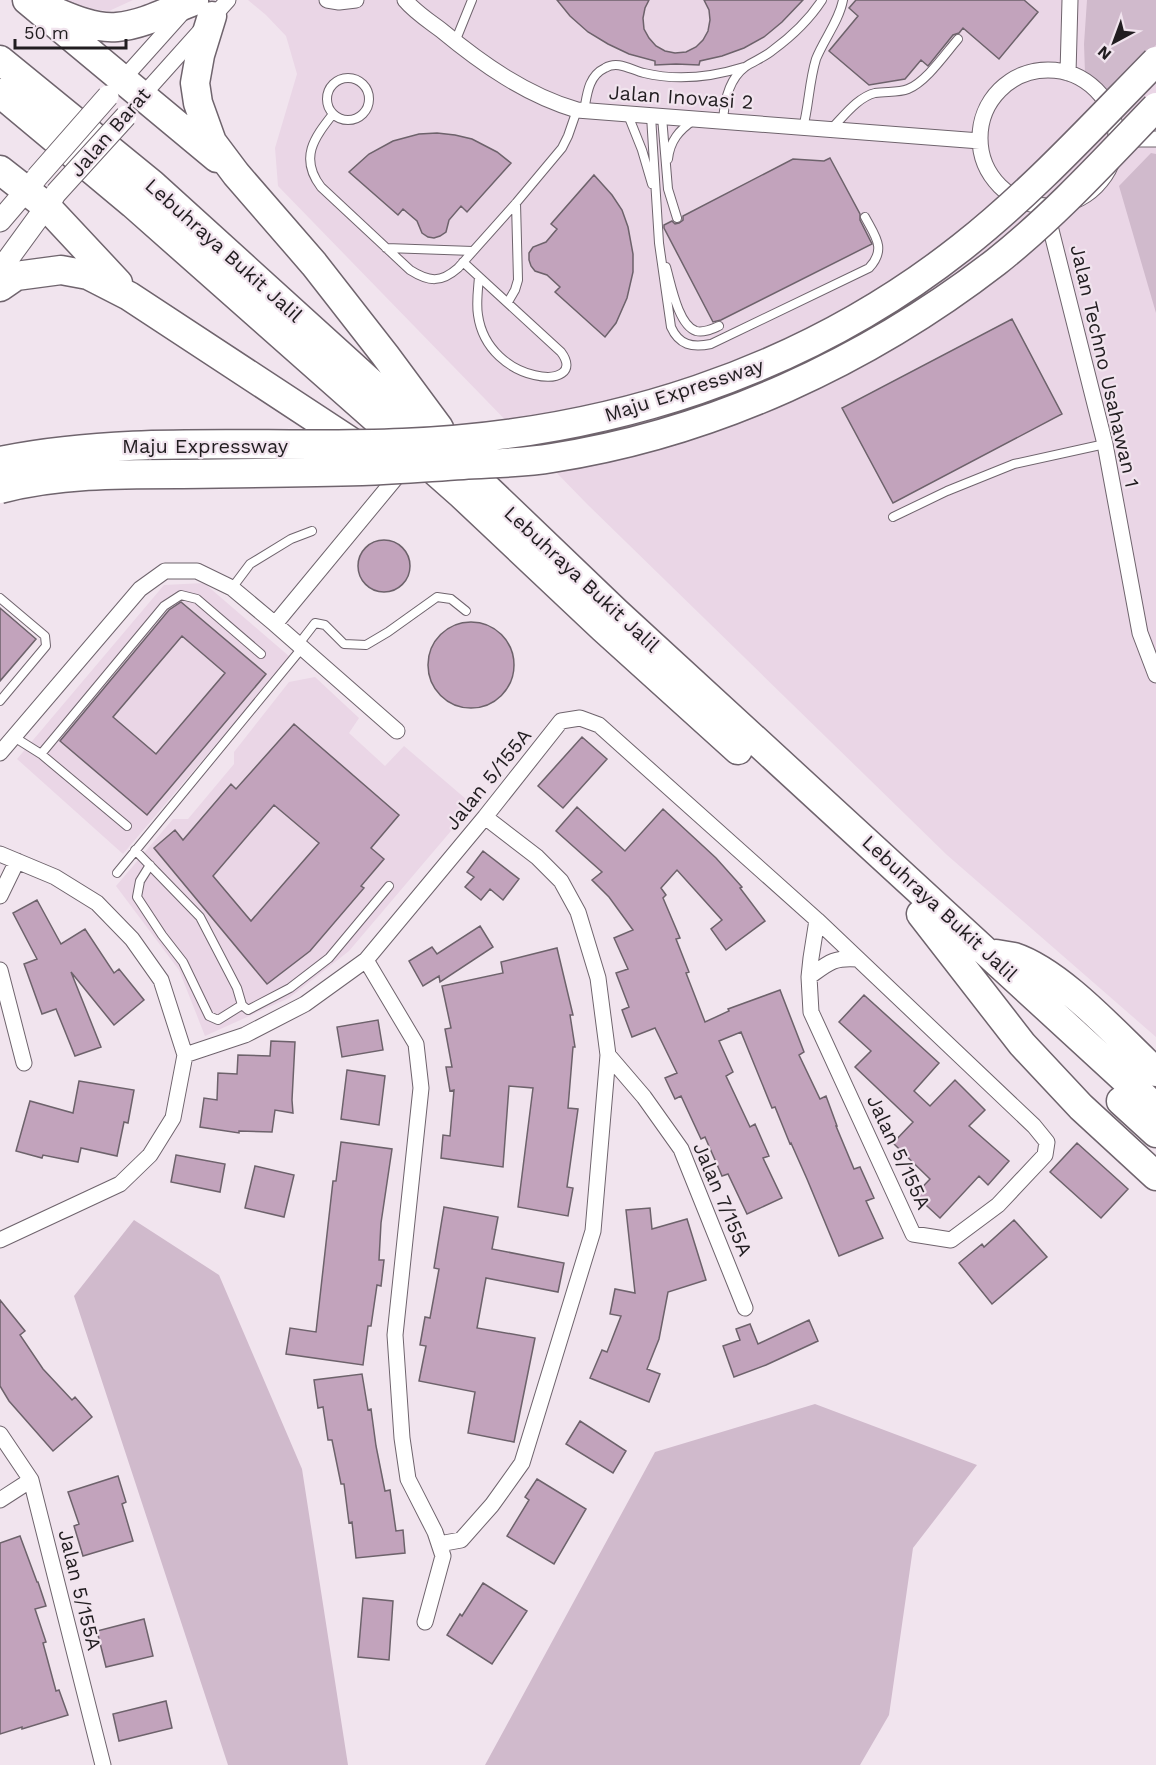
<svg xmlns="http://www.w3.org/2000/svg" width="1156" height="1765" font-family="'Work Sans',sans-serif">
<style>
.built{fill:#ead6e6}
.green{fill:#d0bacc}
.building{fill:#c2a3bc;stroke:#6d626b;stroke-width:1.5;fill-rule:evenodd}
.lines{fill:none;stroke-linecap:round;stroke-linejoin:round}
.lane-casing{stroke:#6f646d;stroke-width:10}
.street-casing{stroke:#6f646d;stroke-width:17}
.secondary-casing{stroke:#6f646d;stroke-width:23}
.highway-casing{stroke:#6f646d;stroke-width:31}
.lane{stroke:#fff;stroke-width:8}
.street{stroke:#fff;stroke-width:15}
.secondary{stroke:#fff;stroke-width:21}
.highway{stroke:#fff;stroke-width:28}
.secondary-bridge-casing{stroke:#6f646d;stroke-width:23;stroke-linecap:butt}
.highway-bridge-casing{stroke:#6f646d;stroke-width:31;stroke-linecap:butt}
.secondary-bridge{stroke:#fff;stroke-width:21}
.highway-bridge{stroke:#fff;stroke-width:28}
.labels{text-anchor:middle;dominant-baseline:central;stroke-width:4.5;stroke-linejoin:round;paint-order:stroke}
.street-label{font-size:20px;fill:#211d20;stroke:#f1e4ee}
</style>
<rect width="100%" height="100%" fill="#f1e4ee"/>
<!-- built -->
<path class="built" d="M68,0H133L109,11L83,8Z
M248,0H1156V1037L947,855L587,504L278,186L275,148L297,74L286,36L266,15Z
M204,583L290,657L123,854L17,759L164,585Z
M315,677L359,718L349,733L385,766L404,746L473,805L349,951L289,998L205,1036L179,970L116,886L173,819H188L234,764V752L289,682Z"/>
<!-- green -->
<path class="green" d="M1087,0H1156V45L1109,91L1085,73L1084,44Z
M1151,153L1156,154V313L1119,186Z
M134,1220L219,1275L302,1469L348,1765H228L74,1296Z
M815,1404L977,1465L913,1548L889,1715L860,1765H485L655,1452Z"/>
<!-- building -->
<path class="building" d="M557,0H649L645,8L643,18L644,29L649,38L656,46L665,51L675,53L686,52L696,47L703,40L708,31L710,20L709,10L704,0H803L782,22L764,37L744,48L722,56L700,61L699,65L676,64L655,65V61L629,54L608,44L588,32L570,16Z
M856,0H1024L1038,12L999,59L963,28L959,33L953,35L928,66L921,60L905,79L869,85L829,51L858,16L849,8Z
M437,133L455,135L472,139L497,152L511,163L467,212L461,206L449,220L446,232L440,236L434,238L428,237L422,233L417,221L403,209L398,215L349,172L369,154L393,141L419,134Z
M830,158L860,214V220L872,244L721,320L713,322L664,228V225L672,221L675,224L679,223L683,220V216L793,159L824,161Z
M594,175L612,195L622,210L628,227L633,254V272L627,298L616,323L605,337L555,292L560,287L547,275L535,271L531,266L529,260V253L533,247L546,242L557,229L551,224Z
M1012,319L1062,414L893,503L842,408Z
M358 566a26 26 0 1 1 52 0a26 26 0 1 1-52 0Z
M181,602L266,674L147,815L60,741L169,610ZM182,636L225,673L156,754L113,717Z
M0,608L36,639L0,681Z
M428 665a43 43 0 1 1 86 0a43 43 0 1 1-86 0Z
M294,724L399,815L371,848L384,859L361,886L364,888L310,951L267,984L154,848L175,830L183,840L231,784L236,789ZM274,805L319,843L251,921L213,876Z
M582,737L607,759L563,808L538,786Z
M577,807L625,851L663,809L716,858L742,887L740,888L765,921L726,950L711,929L722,920L677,870L661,888L666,895L663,898L680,938L676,939L689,972L686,973L705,1022L729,1011L728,1009L780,990L804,1052L799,1055L820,1099L826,1096L837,1126H836L854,1169L860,1167L874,1198L866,1201L883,1238L839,1256L807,1179L791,1143L790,1144L775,1107L772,1108L741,1032L719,1041L733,1072L726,1076L750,1127L755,1124L769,1156L763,1158L782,1198L747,1214L728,1174L722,1176L705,1137L701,1139L681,1096L675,1099L665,1078L677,1073L655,1028L632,1037L622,1010L629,1007L616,973L628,969L614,938L633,930L609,897L592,880L602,872L556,831Z
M483,851L519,879L503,900L490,889L481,900L465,887L474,877L467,872Z
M37,900L61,944L85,929L114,973L119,969L144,1000L114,1025L71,972L101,1047L75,1056L56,1009L42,1014L24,964L37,959L13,913Z
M480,926L493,947L440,982L439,976L423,986L409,961L432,947L437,954Z
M557,948L573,1015H570L575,1047H573L568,1108L578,1109L567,1187L573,1188L568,1216L518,1207L533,1088L509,1086L503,1167L441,1158L443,1135L450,1136L454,1090L450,1091L446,1067H452L445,1029L451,1028L442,986L503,973L501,962Z
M864,995L939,1063L914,1091L930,1106L955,1080L985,1110L969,1126L1009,1161L988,1185L979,1176L940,1218L915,1195L930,1179L893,1143L913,1122L855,1067L871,1051L839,1022Z
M378,1020L383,1050L342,1057L337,1027Z
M271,1041L295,1042L292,1100L293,1113L275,1110L272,1132L239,1131V1133L200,1127L204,1098L217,1100L218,1073L237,1074L238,1055L270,1056Z
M347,1070L385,1076L379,1125L341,1119Z
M79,1081L134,1090L128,1123L124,1122L117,1156L81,1148L78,1162L43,1155L42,1158L16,1151L30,1101L73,1113Z
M341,1142L392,1149L381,1223L379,1260H384L381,1286L377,1285L371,1326H368L363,1365L286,1354L290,1328L316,1332L333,1181H336Z
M1077,1143L1128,1189L1101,1218L1050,1172Z
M176,1155L225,1164L220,1192L171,1182Z
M255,1166L294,1175L284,1217L245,1208Z
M444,1207L498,1217L492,1249L564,1263L558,1292L486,1278L477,1328L535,1338L514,1442L468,1433L475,1392L419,1381L426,1346L420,1345L425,1317L430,1318L439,1269L434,1268Z
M650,1208L652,1229L687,1219L706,1280L668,1292L659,1339L647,1369L660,1374L649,1402L590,1378L602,1350L607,1352L621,1316L610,1314L615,1289L635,1293L626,1210Z
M1014,1220L1047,1257L992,1304L959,1263L982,1244L984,1247Z
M0,1300L25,1331L20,1335L43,1369L72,1400L75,1397L92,1417L53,1451L9,1401L0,1386Z
M809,1320L818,1341L766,1365L734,1377L723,1346L740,1340L736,1329L750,1324L758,1344Z
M362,1374L368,1410L371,1409L376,1446L385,1491L390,1490L396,1531L403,1530L405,1553L356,1558L352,1522L349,1523L344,1484H341L332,1440H328L323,1407L318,1408L314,1380Z
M580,1421L626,1451L613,1473L566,1444Z
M118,1476L126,1502L122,1504L133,1541L83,1556L74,1526L79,1524L68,1492Z
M537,1479L586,1509L554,1564L507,1536L529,1500L525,1497Z
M20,1536L37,1582H38L46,1606L35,1609L46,1642L43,1643L56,1691L59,1690L68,1715L22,1729V1727L0,1734V1543Z
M483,1583L527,1611L492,1664L447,1635L460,1614L462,1616Z
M363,1598L393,1601L389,1660L358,1657Z
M144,1619L153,1656L106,1667L97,1631Z
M166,1701L172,1728L119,1741L113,1714Z"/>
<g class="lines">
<defs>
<path id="lane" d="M455,42L472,0
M327 99a21 21 0 1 1 42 0a21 21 0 1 1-42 0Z
M584,111C587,95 588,76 605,68C618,60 631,70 644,73C677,81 712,77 744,67
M333,114C314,138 299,158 321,187L410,270C429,282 441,283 458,268L516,203L562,148L568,136L577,110
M628,115L642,150L652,184
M651,116L659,243L671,327C679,345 692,348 711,344L869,268C887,249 875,236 865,217
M662,117L668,189L677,218
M723,122C724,103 729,79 745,67C754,61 765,57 773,50C792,36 809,20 822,0
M803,128C809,105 809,82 816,59C824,39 839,21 843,0
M832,128C844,116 858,97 875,93C886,91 898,93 908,89C926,82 945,54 958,39
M668,159C670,141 679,130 694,120
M386,248L473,251
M463,262L561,352C591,392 488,386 478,315C476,303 478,290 479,277
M666,267C671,284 678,325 696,331C704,333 712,329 719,326
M508,302L515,290L518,280L516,203
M893,517L947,491L1014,464L1105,444
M232,588L250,564L291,539L312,531
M0,598L45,636L46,646L0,701
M298,645L315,623L325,625L344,644L366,645L388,632L437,597L451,599L466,611
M14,737L41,754L127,826
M41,754L164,606L181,595L197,599L261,654
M135,850L200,917L237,988L242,1005L248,1010L290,988L329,958L389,886
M150,865L140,881L137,897L162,935L183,962L209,1016L218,1020L242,1005
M117,873L302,648"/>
<path id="street" d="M327,0L339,2L356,0
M405,0C415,12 429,21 441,30C482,64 526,95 577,110L980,141
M980 138a68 68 0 1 1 136 0a68 68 0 1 1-136 0Z
M1068,73L1070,0
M123,79L183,12
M142,96L228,0
M1126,139H1156
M1047,214L1105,444L1140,633L1156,675
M275,624L399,474
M0,753L140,589L165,571H197L232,588L275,624L397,731
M0,854L55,877L97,903L132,939L161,980L185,1055L173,1118L150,1155L120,1184L0,1240
M0,896L17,861
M366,960L416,1044L421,1088L395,1335L402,1438L408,1479L435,1532L443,1556L425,1622
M0,970L24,1063
M809,977C828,963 833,957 858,959
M185,1055L245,1035L305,1004L366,960L485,817L561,721L580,718L599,725L817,920L1034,1126L1047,1142L1045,1155L998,1205L951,1240L913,1234L811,1012L809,977L811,958L817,920
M608,1055L644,1097L681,1149L745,1308
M0,1434L31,1480L103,1765
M0,1500L31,1480
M439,1544L461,1540L492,1505L522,1463L593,1231L608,1055L598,978L578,912L561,881L537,857L485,817"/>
<path id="secondary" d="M0,221L35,180
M0,270L54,196"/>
<path id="highway" d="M27,0L217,158
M49,9C70,18 94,29 117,27C143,25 170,10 194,1
M212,16L200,55L195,83L198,103L212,142L236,174L314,264L385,355L439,428
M0,60L152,184L476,478L616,612L1156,1108
M0,93L133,204L462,495L603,628L738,750
M0,170L46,206L118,283
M0,287L16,276L61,270L88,275L129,296L365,451
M921,914L1022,1044L1081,1107L1156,1176
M996,954C1002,955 1008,956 1014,957C1062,973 1118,1037 1156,1072
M1121,1101L1156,1133"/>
</defs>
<!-- lane casing -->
<use href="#lane" class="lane-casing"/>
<!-- street casing -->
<use href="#street" class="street-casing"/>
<!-- secondary casing -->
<use href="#secondary" class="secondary-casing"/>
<!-- highway casing -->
<use href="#highway" class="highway-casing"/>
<!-- lane -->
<use href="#lane" class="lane"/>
<!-- street -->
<use href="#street" class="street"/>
<!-- secondary -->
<use href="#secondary" class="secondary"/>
<!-- highway -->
<use href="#highway" class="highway"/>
<defs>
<path id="secondary-bridge" d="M37,177L108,96
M56,193L126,116"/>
<path id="highway-bridge" d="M0,461C132,434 269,449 403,443C605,435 801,374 962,247C1032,192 1093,125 1156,61
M0,489C57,474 118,474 177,474C239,473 300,473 362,471C396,470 430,467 463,465C493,463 523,463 552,458C713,433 868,361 996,262C1053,217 1106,159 1156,107"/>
</defs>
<!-- secondary-bridge casing -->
<use href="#secondary-bridge" class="secondary-bridge-casing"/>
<!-- highway-bridge casing -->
<use href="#highway-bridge" class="highway-bridge-casing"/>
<!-- secondary-bridge -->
<use href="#secondary-bridge" class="secondary-bridge"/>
<!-- highway-bridge -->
<use href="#highway-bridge" class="highway-bridge"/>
</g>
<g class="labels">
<!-- street labels -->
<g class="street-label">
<text transform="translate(681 97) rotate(4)">Jalan Inovasi 2</text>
<text transform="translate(110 132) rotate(-49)">Jalan Barat</text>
<text transform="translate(224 250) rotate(42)">Lebuhraya Bukit Jalil</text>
<text transform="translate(1105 366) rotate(77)">Jalan Techno Usahawan 1</text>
<text transform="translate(684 390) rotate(-18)">Maju Expressway</text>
<text x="205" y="446">Maju Expressway</text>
<text transform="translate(582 579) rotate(43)">Lebuhraya Bukit Jalil</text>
<text transform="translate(488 779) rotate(-51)">Jalan 5/155A</text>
<text transform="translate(940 908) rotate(43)">Lebuhraya Bukit Jalil</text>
<text transform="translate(899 1152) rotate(65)">Jalan 5/155A</text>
<text transform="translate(723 1199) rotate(67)">Jalan 7/155A</text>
<text transform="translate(80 1590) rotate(76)">Jalan 5/155A</text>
</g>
</g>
<!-- north arrow -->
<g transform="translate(1114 42) rotate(221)" stroke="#f1e4ee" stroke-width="4.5" paint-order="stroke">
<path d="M0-4.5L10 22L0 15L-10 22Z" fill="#211d20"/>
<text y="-9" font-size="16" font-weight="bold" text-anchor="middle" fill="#211d20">N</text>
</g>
<!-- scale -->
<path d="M15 39v9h111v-9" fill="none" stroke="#211d20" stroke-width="3"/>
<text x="24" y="39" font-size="18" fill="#211d20" stroke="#f1e4ee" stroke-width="4.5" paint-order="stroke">50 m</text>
</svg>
